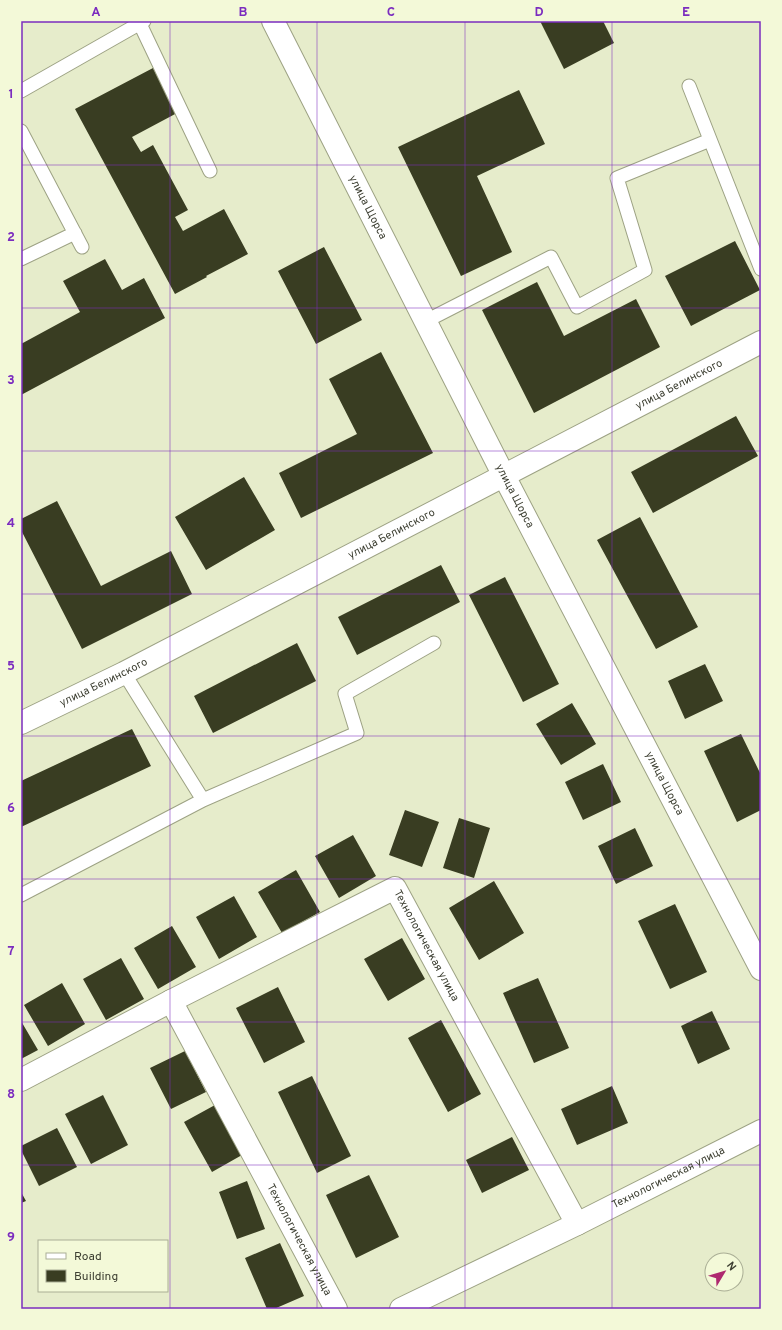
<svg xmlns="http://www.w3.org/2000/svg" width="782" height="1330" font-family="Overpass,sans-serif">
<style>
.building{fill:#393d22}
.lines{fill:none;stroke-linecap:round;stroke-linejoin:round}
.service-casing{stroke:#9da284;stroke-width:15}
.minor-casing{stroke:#9da284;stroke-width:24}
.service{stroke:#fff;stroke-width:13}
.minor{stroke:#fff;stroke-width:22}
.grid{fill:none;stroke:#7b2cbf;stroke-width:1;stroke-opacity:0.55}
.labels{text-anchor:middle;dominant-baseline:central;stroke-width:4;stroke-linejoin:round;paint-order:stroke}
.street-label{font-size:11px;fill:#3c3e31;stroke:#f3f9d8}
.neatline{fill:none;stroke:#7b2cbf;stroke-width:1.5}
.grid-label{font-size:13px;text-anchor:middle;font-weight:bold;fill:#7b2cbf}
</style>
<rect width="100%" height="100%" fill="#e6eccb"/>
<!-- building -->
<path class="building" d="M540,21H603L614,43L564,69Z
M153,68L177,113L132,137L141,152L153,145L188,210L175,217L183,231L224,209L248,254L206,276L207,277L175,294L75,109Z
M519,90L545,144L477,176L512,252L461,276L398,147Z
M735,241L760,290L691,326L665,276Z
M324,247L362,320L316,344L278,271Z
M105,259L122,290L144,278L165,318L21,395V344L80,312L63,281Z
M537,282L564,336L636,299L660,347L534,413L482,310Z
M381,352L433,453L301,518L279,473L357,434L329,379Z
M736,416L758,456L653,513L631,472Z
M244,477L275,530L206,570L175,517Z
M57,501L101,586L171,551L192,594L82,649L21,530V519Z
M640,517L698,627L656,649L597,540Z
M441,565L460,602L357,655L338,617Z
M505,577L559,684L523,702L469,595Z
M297,643L316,681L213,733L194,696Z
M705,664L723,701L685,719L668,681Z
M572,703L596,744L561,765L536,724Z
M132,729L151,766L21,827V781Z
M741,734L761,775V810L737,822L704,751Z
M603,764L621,802L583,820L565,782Z
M405,810L439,822L422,867L389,855Z
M459,818L490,828L474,878L443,868Z
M635,828L653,866L616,884L598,846Z
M353,835L376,876L339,898L315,856Z
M296,870L320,912L282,933L258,892Z
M494,881L524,933L479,960L449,908Z
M234,896L257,937L219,959L196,917Z
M675,904L707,972L670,989L638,921Z
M172,926L196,967L158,989L134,948Z
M402,938L425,979L388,1001L364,959Z
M121,958L144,999L106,1020L83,979Z
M538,978L569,1048L534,1063L503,993Z
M62,983L85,1024L48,1046L24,1005Z
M278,987L305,1042L264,1063L236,1008Z
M712,1011L730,1049L698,1064L681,1026Z
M441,1020L481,1094L448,1112L408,1038Z
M21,1021L38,1050L21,1059Z
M185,1051L206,1092L171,1109L150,1068Z
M312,1076L351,1156L317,1173L278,1092Z
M612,1086L628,1123L577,1145L561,1109Z
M103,1095L128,1145L91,1164L65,1114Z
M215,1105L242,1155L212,1172L184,1122Z
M57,1128L77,1167L39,1186L21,1150V1146Z
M512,1137L529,1170L482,1193L466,1160Z
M369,1175L399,1237L356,1258L326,1195Z
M247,1181L265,1229L237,1239L219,1192Z
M21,1192L26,1201L21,1203Z
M280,1243L304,1296L274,1309H267L245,1258Z"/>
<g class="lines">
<defs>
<path id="service" d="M140,24L210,171
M689,86L761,269
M21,91L144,21
M21,131L82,247
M21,259L75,233
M426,321L551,257L577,307L645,270L617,178L710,140
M203,800L357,733L345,694L434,643
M21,895L203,800L124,673"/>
<g id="minor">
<path id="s1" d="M273,21L503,474L761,969"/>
<path id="s2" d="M21,723L124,673L761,342"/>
<path id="s3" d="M171,1001L336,1309"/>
<path id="s4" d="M21,1080L171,1001L395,888L577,1224"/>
<path id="s5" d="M401,1309L577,1224L761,1131"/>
</g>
</defs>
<!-- service casing -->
<use href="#service" class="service-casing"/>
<!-- minor casing -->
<use href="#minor" class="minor-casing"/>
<!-- service -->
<use href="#service" class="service"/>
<!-- minor -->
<use href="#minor" class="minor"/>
</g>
<!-- grid -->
<path class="grid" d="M170,21V1309M317,21V1309M465,21V1309M612,21V1309M21,165H761M21,308H761M21,451H761M21,594H761M21,736H761M21,879H761M21,1022H761M21,1165H761"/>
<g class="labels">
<!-- street labels -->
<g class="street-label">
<text stroke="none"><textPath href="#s1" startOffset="209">улица Щорса</textPath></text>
<text stroke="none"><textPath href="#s2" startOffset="740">улица Белинского</textPath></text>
<text stroke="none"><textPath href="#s1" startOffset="533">улица Щорса</textPath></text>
<text stroke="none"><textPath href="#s2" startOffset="416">улица Белинского</textPath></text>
<text stroke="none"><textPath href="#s2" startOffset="92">улица Белинского</textPath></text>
<text stroke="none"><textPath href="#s1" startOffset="857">улица Щорса</textPath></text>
<text stroke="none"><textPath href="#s4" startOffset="486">Технологическая улица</textPath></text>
<text stroke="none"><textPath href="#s5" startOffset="298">Технологическая улица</textPath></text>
<text stroke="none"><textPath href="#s3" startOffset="271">Технологическая улица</textPath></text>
</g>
</g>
<!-- border -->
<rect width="782" height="1330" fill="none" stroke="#f3f9d8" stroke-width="44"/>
<!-- legend -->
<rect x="38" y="1240" width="130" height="52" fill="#f3f9d8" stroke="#aaae95"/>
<rect x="46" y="1253" width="20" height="6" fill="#ffffff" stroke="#aaae95"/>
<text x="74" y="1260" font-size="12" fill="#3c3e31">Road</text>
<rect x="46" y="1270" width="20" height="12" fill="#393d22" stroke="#aaae95"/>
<text x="74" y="1280" font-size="12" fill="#3c3e31">Building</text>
<!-- north arrow -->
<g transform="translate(724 1272) rotate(52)"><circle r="19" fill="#f3f9d8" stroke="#aaae95"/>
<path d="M0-3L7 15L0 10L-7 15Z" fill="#ae296f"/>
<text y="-6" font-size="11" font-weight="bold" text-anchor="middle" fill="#3c3e31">N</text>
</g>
<rect x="22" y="22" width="738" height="1286" class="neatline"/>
<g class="grid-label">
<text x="96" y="16">A</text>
<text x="243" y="16">B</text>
<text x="391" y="16">C</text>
<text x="539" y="16">D</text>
<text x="686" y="16">E</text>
<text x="11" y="98">1</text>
<text x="11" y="241">2</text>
<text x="11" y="384">3</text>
<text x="11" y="527">4</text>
<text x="11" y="670">5</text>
<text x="11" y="812">6</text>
<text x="11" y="955">7</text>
<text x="11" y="1098">8</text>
<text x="11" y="1241">9</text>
</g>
</svg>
